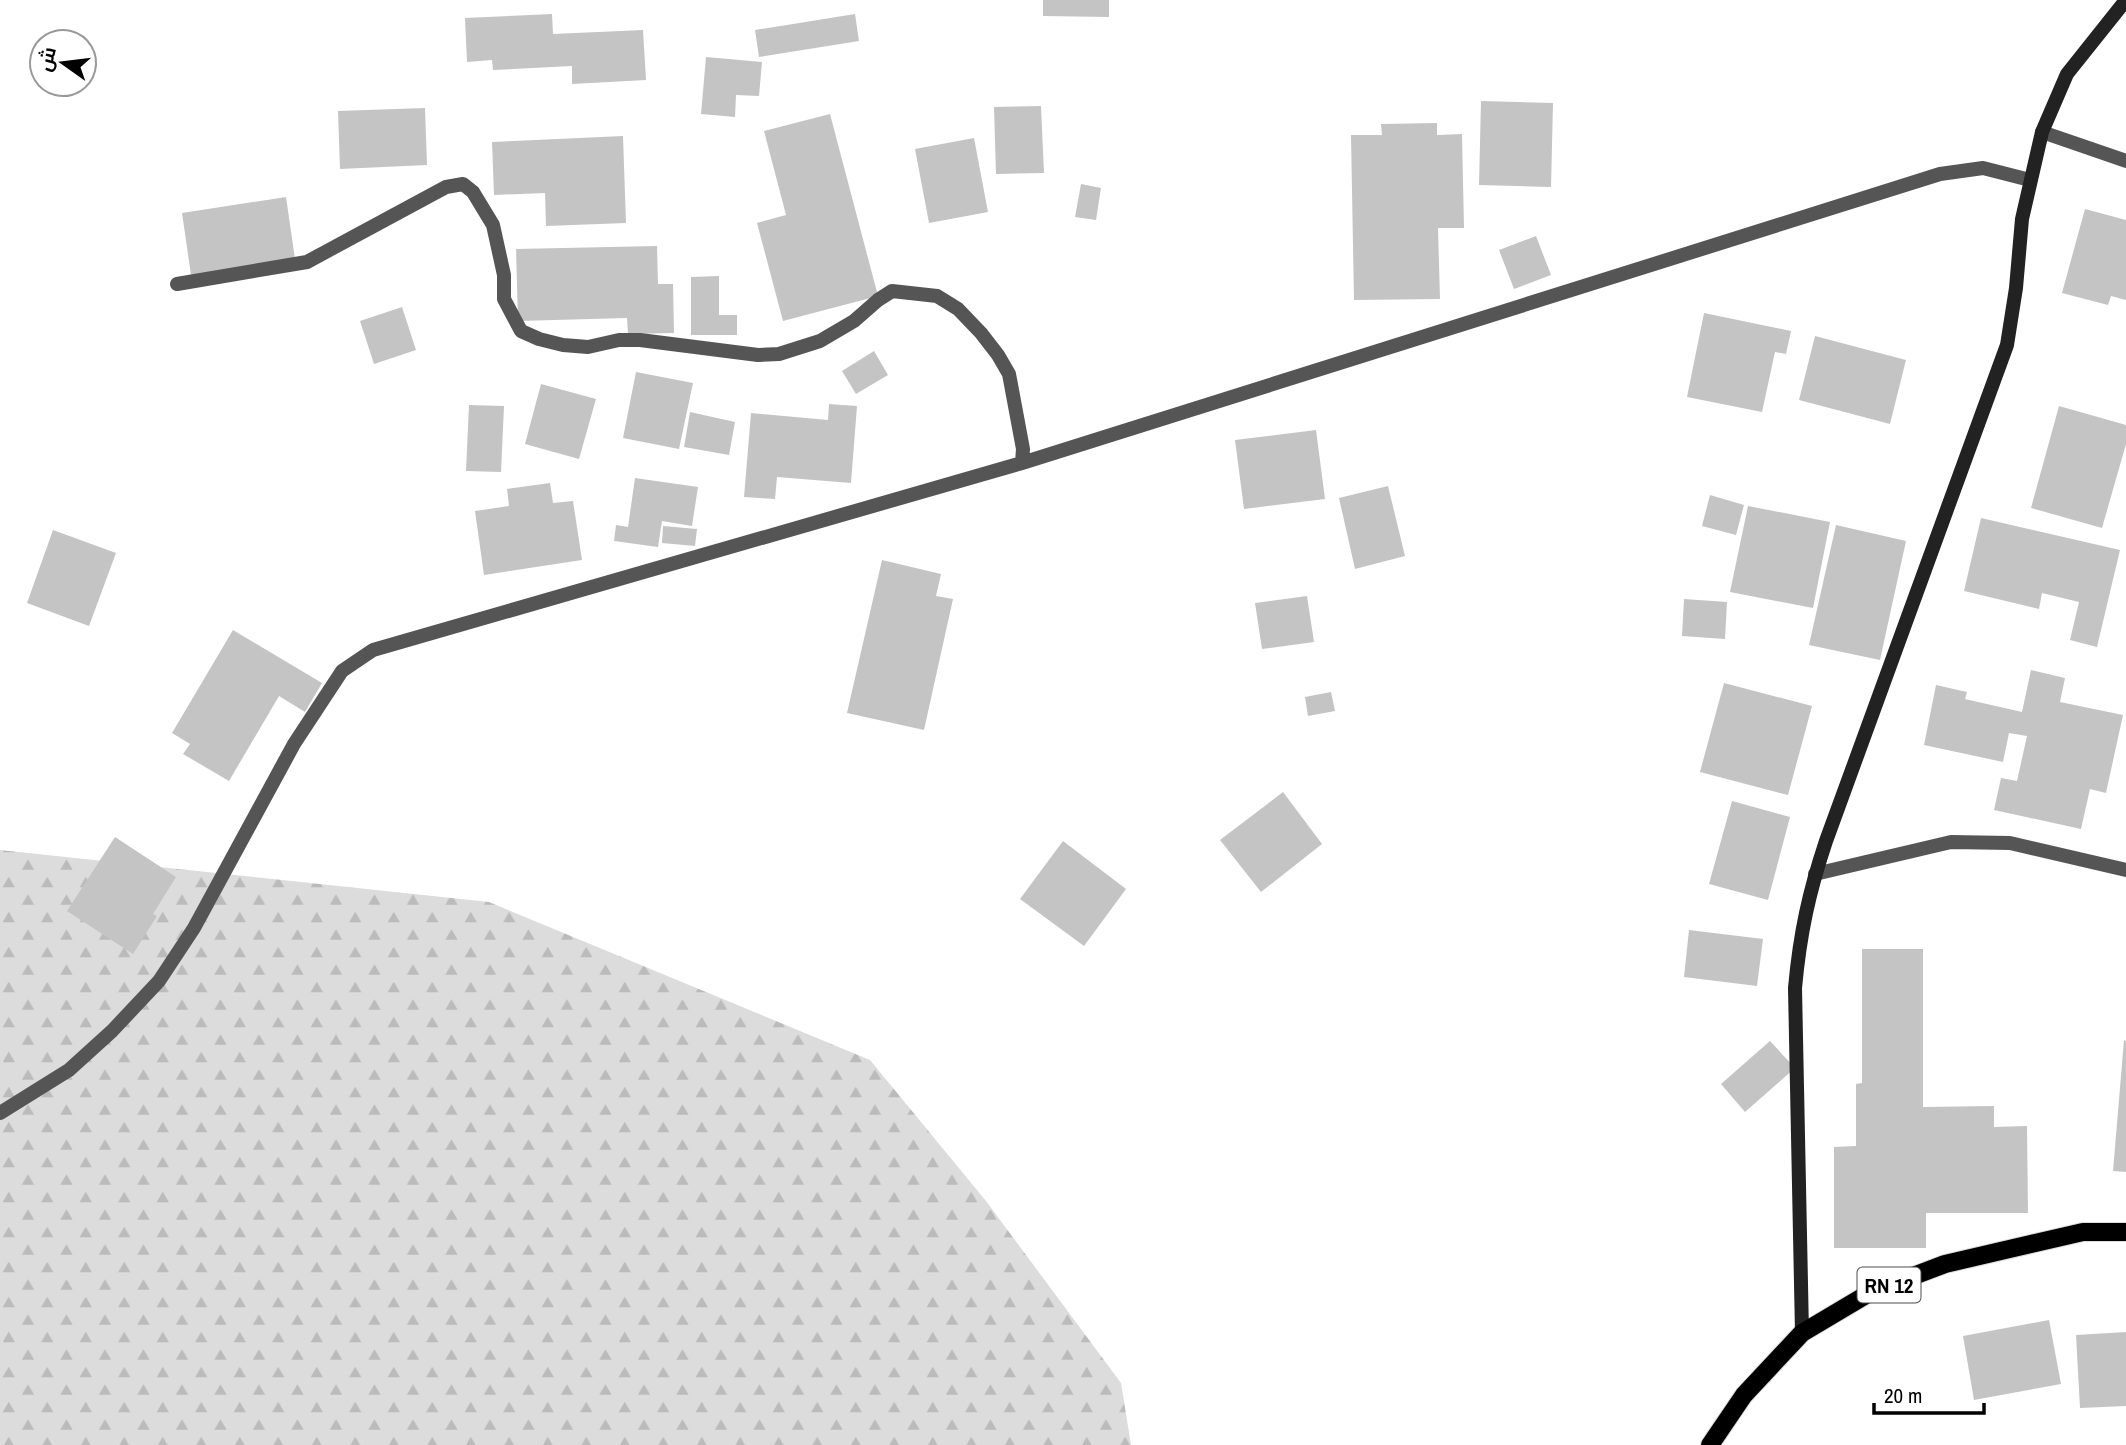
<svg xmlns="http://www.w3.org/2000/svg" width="2126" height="1445" font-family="'Archivo Narrow',Cairo,sans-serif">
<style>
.forest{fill:url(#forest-firs)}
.building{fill:#c4c4c4}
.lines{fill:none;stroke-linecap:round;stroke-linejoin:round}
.primary-casing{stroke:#dbdbdb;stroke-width:20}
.street{stroke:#555;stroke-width:14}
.secondary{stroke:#222;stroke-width:14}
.primary{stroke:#000;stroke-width:18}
.labels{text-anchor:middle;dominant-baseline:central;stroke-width:5;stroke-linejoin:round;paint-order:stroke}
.shield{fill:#fff;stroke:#4c4c4c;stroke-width:2}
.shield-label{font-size:21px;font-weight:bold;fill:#000}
</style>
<defs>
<pattern id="forest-firs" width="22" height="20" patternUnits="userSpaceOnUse" patternTransform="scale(1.75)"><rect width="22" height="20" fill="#dcdcdc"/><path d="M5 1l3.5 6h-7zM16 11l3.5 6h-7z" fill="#bbb"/></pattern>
</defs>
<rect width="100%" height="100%" fill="#fff"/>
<!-- forest -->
<path class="forest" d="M0,850L489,902L870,1060L986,1201L1121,1383L1131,1445H0Z"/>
<!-- building -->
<path class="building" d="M1043,0H1109V17L1043,16Z
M552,14L553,34L643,30L646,80L572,84V66L493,70L492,60L467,62L465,18Z
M855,14L859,41L759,57L755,30Z
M706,57L762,62L759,96L736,95L735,117L701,114Z
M1481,101L1553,103L1551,187L1479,185Z
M1041,106L1044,173L996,174L994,107Z
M425,108L427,165L340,169L338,111Z
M830,114L878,296L783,321L757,223L786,215L764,131Z
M1437,123V135L1462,134L1464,228H1438L1440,299L1354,300L1351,135H1382L1381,124Z
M623,136L626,223L546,226L545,193L494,195L492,142Z
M974,138L988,212L929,223L915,149Z
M1081,184L1101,188L1096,220L1075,217Z
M286,197L295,259L191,275L182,213Z
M2085,209L2126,220V300L2111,296L2108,305L2062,293Z
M1536,236L1551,275L1514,289L1499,250Z
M657,246L658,284H673L674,333L628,334L627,318L518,321L516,249Z
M719,276V315H737V335H691V277Z
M402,307L416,350L374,364L360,321Z
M1704,313L1791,331L1786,354L1775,352L1762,412L1687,397Z
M1815,336L1906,360L1890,424L1799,400Z
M874,351L888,375L856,394L842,371Z
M636,372L693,383L679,449L623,438Z
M541,384L596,399L579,459L525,444Z
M829,404L857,406L851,483L777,477L775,499L744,497L751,413L828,420Z
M469,405L504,406L501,472L466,471Z
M2059,406L2126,425V444L2102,528L2031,508Z
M690,412L735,422L729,455L684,447Z
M1316,430L1325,499L1244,509L1235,440Z
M635,478L698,487L692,526L662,521L658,547L614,541L616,525L628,527Z
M550,483L553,503L573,501L582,560L484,575L475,511L509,506L507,489Z
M1388,486L1405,556L1355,569L1339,498Z
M1710,495L1744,505L1736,535L1702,526Z
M1748,506L1830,522L1813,608L1730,592Z
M1981,518L2120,550L2097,647L2070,640L2079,602L2042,593L2039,609L1964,591Z
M1836,525L1906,541L1880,660L1809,645Z
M663,526L697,529L695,546L662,543Z
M53,530L116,553L89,626L27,603Z
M882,560L941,574L936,596L953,599L924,730L847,713Z
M1307,596L1314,642L1262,649L1255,603Z
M1684,599L1727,602L1725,639L1682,636Z
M233,630L322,683L305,712L279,696L229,781L183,754L190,744L172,733Z
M2031,670L2065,678L2060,702L2123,715L2106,793L2090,789L2081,829L1994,810L2001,778L2017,781L2027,736L2009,733L2003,762L1924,745L1936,685L1967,692L1965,699L2022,712Z
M1724,683L1812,706L1788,795L1700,772Z
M1331,692L1335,711L1308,716L1305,697Z
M1283,792L1322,844L1261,892L1220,840Z
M1732,801L1790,817L1768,900L1709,884Z
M115,837L176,877L153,914L157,916L133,954L67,911Z
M1063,841L1126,889L1084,946L1020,899Z
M1689,930L1763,939L1757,986L1684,977Z
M1862,949H1923V1107L1994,1106V1127L2027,1126L2028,1213H1926V1248H1834V1147L1856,1146V1084L1862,1083Z
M2124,1040L2126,1041V1172L2113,1171Z
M1770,1041L1795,1068L1745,1112L1721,1084Z
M2049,1320L2061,1384L1974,1400L1963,1336Z
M2126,1332V1406L2080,1408L2076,1335Z"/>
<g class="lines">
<defs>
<path id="primary" d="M1710,1445L1744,1395L1802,1333L1871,1292L1945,1264L2083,1232H2126"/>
</defs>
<!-- primary casing -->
<use href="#primary" class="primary-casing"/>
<!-- street -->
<path class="street" d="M2042,132L2126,161
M177,284L307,262L446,187L463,184L473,192L493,225L504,275V299L521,331L539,339L563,345L588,347L619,340H640L758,355L779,354L820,341L854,321L878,300L892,291L937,296L958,309L981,333L998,355L1009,374L1023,449L1022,463
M1815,874L1951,842L2010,843L2126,870
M0,1113L69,1070L112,1031L159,981L194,928L294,744L342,671L373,650L1022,463L1940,174L1983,168L2030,180"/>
<!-- secondary -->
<path class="secondary" d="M1802,1333L1795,988C1800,933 1809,892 1826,841L2007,345L2016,288L2022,219L2042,132L2067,74L2126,0"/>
<!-- primary -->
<use href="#primary" class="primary"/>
</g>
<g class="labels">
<!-- shield labels -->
<rect class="shield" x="1857.5" y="1267.5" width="63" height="35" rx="5"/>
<g class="shield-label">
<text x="1889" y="1285">RN 12</text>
</g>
</g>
<!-- north arrow -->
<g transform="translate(63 63) rotate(284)"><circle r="33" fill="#ffffff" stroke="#999999" stroke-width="2"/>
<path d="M0-5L12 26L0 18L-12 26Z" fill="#000000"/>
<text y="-10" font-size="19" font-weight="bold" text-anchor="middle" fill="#000000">ش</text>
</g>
<!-- scale -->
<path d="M1874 1403v10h110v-10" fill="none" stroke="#000000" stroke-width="3.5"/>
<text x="1884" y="1403" font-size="21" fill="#000000" stroke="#ffffff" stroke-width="5" paint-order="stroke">20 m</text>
</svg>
